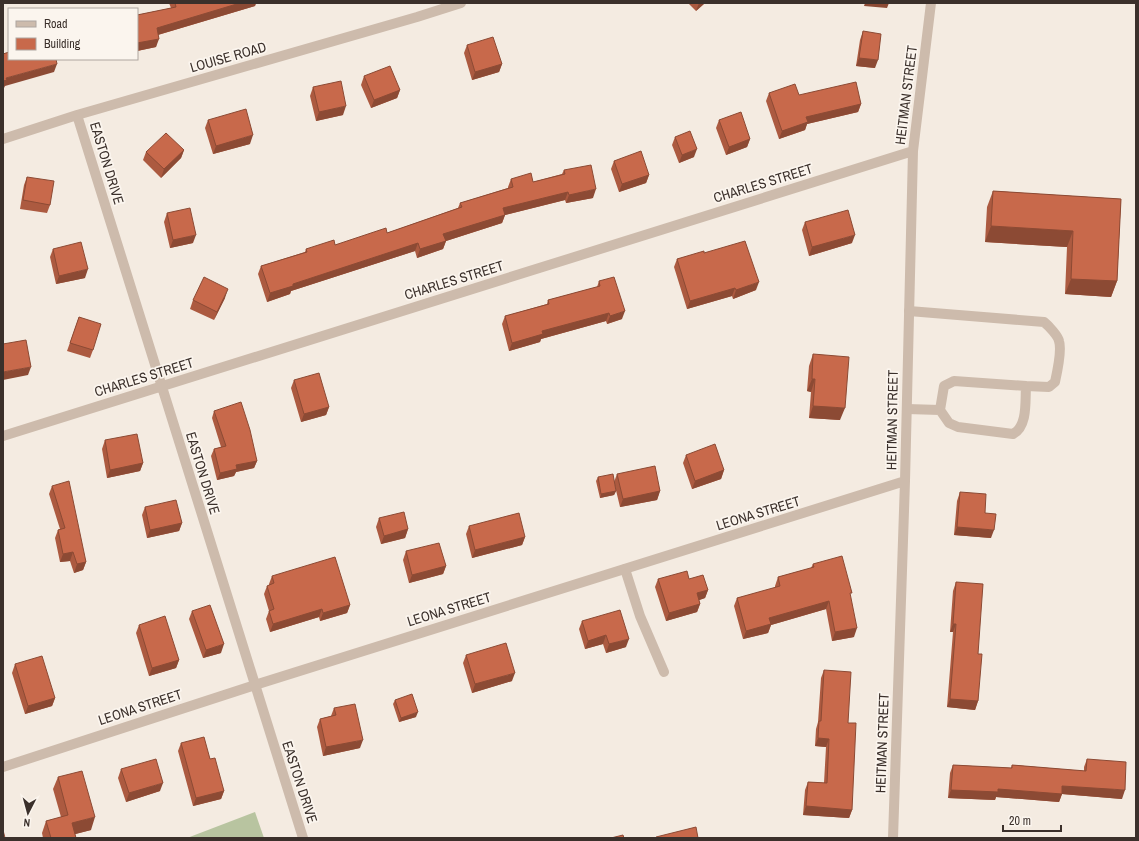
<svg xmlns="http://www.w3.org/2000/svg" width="1139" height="841" font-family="'Archivo Narrow',sans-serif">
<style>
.green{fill:#b8c4a0}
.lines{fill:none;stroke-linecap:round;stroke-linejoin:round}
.lane{stroke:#cdbbac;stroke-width:10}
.street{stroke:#cdbbac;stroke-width:10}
.wall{fill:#ac5a40}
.shaded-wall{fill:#8c4a34}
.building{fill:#c8694b;stroke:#8c4a34}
.labels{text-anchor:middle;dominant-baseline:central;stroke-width:3.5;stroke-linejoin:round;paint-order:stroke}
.street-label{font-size:14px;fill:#3b302b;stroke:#fbf5ee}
</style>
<rect width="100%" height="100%" fill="#f4ebe1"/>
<!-- green -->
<path class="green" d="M255,812L264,838H187Z"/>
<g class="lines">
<!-- lane -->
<path class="lane" d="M907,409L940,410L949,423L958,427L1013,434C1028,426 1025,401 1026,386L1049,387L1055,382C1057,373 1062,350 1059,341C1058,336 1049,326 1044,322L909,311
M940,410L944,386L954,381L1026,386
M625,569L640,616L664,672"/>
<!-- street -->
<path class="street" d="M77,115L303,838
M3,139L77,115L417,17L461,3
M3,436L913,151
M3,767L255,685L905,481
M893,838L905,481L913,151L931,3"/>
</g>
<!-- wall -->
<path class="wall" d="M169,3H256L255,6L158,35L156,47L137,51V15L171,8Z
M688,3H705L696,11Z
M863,31L875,68L856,66L860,40Z
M467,45L502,64L499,72L472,80L464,53Z
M364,76L400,90L397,98L371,108L361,85Z
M313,87L343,115L316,121L310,96Z
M769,93L799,95L861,104L858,112L807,124L805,130L779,139L766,101Z
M208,120L250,144L213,154L205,128Z
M719,120L750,139L747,147L726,155L716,128Z
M675,137L694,157L679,163L672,145Z
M184,150L181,158L161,178L143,160L146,152Z
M614,161L649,175L646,183L619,192L611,169Z
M564,170L593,198L566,203L565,200L505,215L502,223L446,241L443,249L417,258L415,251L291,291L290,294L267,302L258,274L261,266L305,252L306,249L335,245L387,233L458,208L460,203L508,188V187L511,179L533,182L562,174Z
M27,177L50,205L47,213L20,209L24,185Z
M993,191L1121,199L1117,281L1111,297L1065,294L1067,247L985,242L987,207Z
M167,213L193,243L170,248L164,222Z
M805,222L852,243L809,256L802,230Z
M53,249L85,278L56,284L50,257Z
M704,253L756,290L733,299L732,296L687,309L674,267L677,259Z
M599,281L622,319L607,324L606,321L541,339L540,342L509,351L502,324L505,316L547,304L548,300L597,287Z
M225,298L214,320L190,309L193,300Z
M79,317L93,350L90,358L67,351Z
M813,354L840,420L809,418L811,392L807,391L809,366Z
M294,380L329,407L326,415L301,422L291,388Z
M214,411L257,461L254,468L236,472L234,476L217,480L211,456L214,449L221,447L212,418Z
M105,440L143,463L140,471L107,478L102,449Z
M686,455L724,470L721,479L692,489L683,463Z
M617,474L660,491L657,500L620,507L614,482Z
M598,477L616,491L614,495L600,498L596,481Z
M52,486L86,562L83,570L74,573L70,561L60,562L55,538L58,530L60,529L49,494Z
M960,492L985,513L991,538L954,535L957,501Z
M145,507L182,523L179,531L147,538L142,515Z
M379,518L408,529L405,538L381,544L376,527Z
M469,526L525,537L522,545L472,558L466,534Z
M406,551L446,566L443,574L409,583L403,560Z
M813,564L850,596L854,637L832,641L826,609L771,625L768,633L743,639L734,606L737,598L775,588V586L778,577L811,568Z
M272,576L350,605L347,613L320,621L319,617L270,632L266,619L269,611L264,594L267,586L269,585V584Z
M658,579H689L708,590L705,598L699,600L700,604L697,612L666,621L655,587Z
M956,582L978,654V701L975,710L947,707L953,632H950L953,591Z
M192,611L221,653L203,658L189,619Z
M582,621L626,647L606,653L603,644L585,649L579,629Z
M139,625L179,660L176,668L149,676L136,633Z
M466,655L512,681L472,693L463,663Z
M15,664L55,698L52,706L25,714L12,673Z
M824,670L848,723L852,810L849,818L803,815L805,790L808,782L824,783L826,747L815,746L816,729L818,722L821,678Z
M395,700L416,717L399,722L393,704Z
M334,708L360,748L323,756L317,727L320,719L331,716Z
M181,743L210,759L224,791L221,799L193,806L178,751Z
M1087,759L1122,799L1062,794L1059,802L996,797L995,800L948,798L950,773L953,765L1011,768L1012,765L1084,771V767Z
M121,769L160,791L126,802L118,778Z
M58,777L91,830L75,834L76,838H43L42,833L46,821L61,817L53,789Z"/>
<!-- shaded-wall -->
<path class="shaded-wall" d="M240,3H256L255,6L154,36L157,28Z
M699,3H705L696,11Z
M865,3H889L887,8L864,6Z
M159,39L156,47L137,51V43Z
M859,58L878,60L875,68L856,66Z
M57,64L54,72L5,86L4,88L3,89V81L6,78Z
M502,64L499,72L472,80L475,72Z
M400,90L397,98L371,108L374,100Z
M861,104L858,112L807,124L805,130L779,139L782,131L806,117Z
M346,106L343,115L316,121L319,112Z
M253,135L250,144L213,154L216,146Z
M750,139L747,147L726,155L729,147Z
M697,149L694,157L679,163L682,155Z
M184,150L181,158L161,178L164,169Z
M649,175L646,183L619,192L622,184Z
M596,189L593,198L566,203L569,195Z
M568,192L565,200L505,215L502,223L446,241L443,249L417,258L420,249L443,234L503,208Z
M991,226L1073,231L1067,247L985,242Z
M196,235L193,243L170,248L173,240Z
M855,235L852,243L809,256L812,247Z
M418,243L415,251L291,291L290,294L267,302L270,293L293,284Z
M88,269L85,278L56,284L59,276Z
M1071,279L1117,281L1111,297L1065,294Z
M759,282L756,290L733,299L736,290Z
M735,288L732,296L687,309L690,301Z
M228,289L225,298L214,320L217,312Z
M625,311L622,319L607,324L610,316Z
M609,313L606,321L541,339L540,342L509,351L512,343L542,331Z
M31,367L28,375L3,380V372Z
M812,379H815L811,392L807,391Z
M813,406L845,408L840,420L809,418Z
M329,407L326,415L301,422L304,414Z
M257,461L254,468L236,472L234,476L217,480L220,473L236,465Z
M143,463L140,471L107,478L110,470Z
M724,470L721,479L692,489L695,481Z
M616,491L614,495L600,498L601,494Z
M660,491L657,500L620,507L623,499Z
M182,523L179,531L147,538L150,530Z
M957,527L994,530L991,538L954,535Z
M408,529L405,538L381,544L384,536Z
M525,537L522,545L472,558L475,550Z
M73,552L70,561L60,562L63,554Z
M86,562L83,570L74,573L77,564Z
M446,566L443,574L409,583L412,575Z
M708,590L705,598L694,602L697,593Z
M829,601L826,609L771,625L768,633L743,639L746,631L769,618Z
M700,604L697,612L666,621L669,613Z
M350,605L347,613L320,621L323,613Z
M322,609L319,617L270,632L273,624Z
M953,624H956L953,632H950Z
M857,628L854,637L832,641L835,632Z
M606,635L603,644L585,649L588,641Z
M629,639L626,647L606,653L609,644Z
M224,644L221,653L203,658L206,650Z
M179,660L176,668L149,676L152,668Z
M515,673L512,681L472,693L475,684Z
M55,698L52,706L25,714L28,706Z
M950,699L978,701L975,710L947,707Z
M418,712L416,717L399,722L401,718Z
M818,738L829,739L826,747L815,746Z
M363,740L360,748L323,756L326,747Z
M163,783L160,791L126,802L129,793Z
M1062,786L1125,790L1122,799L1062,794L1059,802L996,797L995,800L948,798L951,790L998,789Z
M224,791L221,799L193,806L196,798Z
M806,806L852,810L849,818L803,815Z
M95,817L91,830L68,836L72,823Z"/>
<!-- building -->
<path class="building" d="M175,3H240L157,28L159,39L137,43V15L176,7Z
M863,31L881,34L878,60L859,58Z
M493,37L502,64L475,72L467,45Z
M9,52V59H56L57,64L6,78L7,80L3,81V54Z
M390,66L400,90L374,100L364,76Z
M341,81L346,106L319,112L313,87Z
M856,82L861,104L806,117L808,122L782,131L769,93L795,84L799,95Z
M246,109L253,135L216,146L208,120Z
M741,112L750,139L729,147L719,120Z
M690,131L697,149L682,155L675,137Z
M166,133L184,150L164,169L146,152Z
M641,151L649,175L622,184L614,161Z
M591,165L596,189L569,195L568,192L503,208L505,215L443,234L446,241L420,249L418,243L293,284V286L270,293L261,266L307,252L306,249L334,240L335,245L386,228L387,233L462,207L460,203L513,187L511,179L531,173L533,182L565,174L564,170Z
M27,177L54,181L50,205L23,200Z
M993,191L1121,199L1117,281L1071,279L1073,231L991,226Z
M190,208L196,235L173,240L167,213Z
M848,210L855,235L812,247L805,222Z
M745,241L759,282L736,290L735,288L690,301L677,259L704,251V253Z
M81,242L88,269L59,276L53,249Z
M204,277L228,289L217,312L193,300Z
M614,277L625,311L610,316L609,313L542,331L543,334L512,343L505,316L549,304L548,300L600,286L599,281Z
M79,317L101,324L93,350L70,343Z
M26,340L31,367L3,372V344Z
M813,354L849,357L845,408L813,406L815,379H812Z
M319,373L329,407L304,414L294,380Z
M241,402L250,430L257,461L236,465L237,469L220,473L214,449L226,446L214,411Z
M137,434L143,463L110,470L105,440Z
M715,444L724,470L695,481L686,455Z
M655,466L660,491L623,499L617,474Z
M613,474L616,491L601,494L598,477Z
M69,481L86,562L77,564L73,552L63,554L58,530L65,528L52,486Z
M960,492L986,494L985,513L996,514L994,530L957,527Z
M176,500L182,523L150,530L145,507Z
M404,512L408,529L384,536L379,518Z
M519,513L525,537L475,550L469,526Z
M439,543L446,566L412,575L406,551Z
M842,556L852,593H850L857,628L835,632L829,601L769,618L771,624L746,631L737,598L780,586L778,577L814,567L813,564Z
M335,557L350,605L323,613L322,609L273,624L269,611L274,609L267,586L274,583L272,576Z
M687,571L689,579L703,575L708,590L697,593L700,604L669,613L658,579Z
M956,582L983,584L978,654H982L978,701L950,699L956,624H953Z
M210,605L224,644L206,650L192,611Z
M620,610L629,639L609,644L606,635L588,641L582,621Z
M165,616L179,660L152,668L139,625Z
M506,643L515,673L475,684L466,655Z
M42,656L55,698L28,706L15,664Z
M824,670L851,672L848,723H856L852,810L806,806L808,782L827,783L829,739L818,738L819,721H821Z
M412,694L418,712L401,718L395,700Z
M355,704L363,740L326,747L320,719L336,715L334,708Z
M204,737L210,759L215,758L224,791L196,798L181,743Z
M156,759L163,783L129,793L121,769Z
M1087,759L1126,762L1125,790L1062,786V794L998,789V792L951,790L953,765L1012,768V765L1086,771Z
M82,771L95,817L72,823L76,838H51L46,821L68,815L58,777Z
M696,827L698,838H656V837Z
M3,830L5,838H3Z
M623,835L624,838H611Z"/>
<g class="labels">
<!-- street labels -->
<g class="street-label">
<text transform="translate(228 57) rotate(-16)">LOUISE ROAD</text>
<text transform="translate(906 95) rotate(-83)">HEITMAN STREET</text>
<text transform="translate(107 163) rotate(73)">EASTON DRIVE</text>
<text transform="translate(763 183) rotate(-17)">CHARLES STREET</text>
<text transform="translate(454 280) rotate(-17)">CHARLES STREET</text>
<text transform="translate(144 377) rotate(-17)">CHARLES STREET</text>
<text transform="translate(892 420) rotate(-89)">HEITMAN STREET</text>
<text transform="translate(203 473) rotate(73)">EASTON DRIVE</text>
<text transform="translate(758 513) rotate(-17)">LEONA STREET</text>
<text transform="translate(449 609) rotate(-17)">LEONA STREET</text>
<text transform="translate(140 707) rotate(-18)">LEONA STREET</text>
<text transform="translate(882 743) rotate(-88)">HEITMAN STREET</text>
<text transform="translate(300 782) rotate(72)">EASTON DRIVE</text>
</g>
</g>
<!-- border -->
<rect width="1139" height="841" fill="none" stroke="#3b302b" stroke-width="8"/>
<!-- legend -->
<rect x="8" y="8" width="130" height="52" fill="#fbf5ee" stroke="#aea6a0"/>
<rect x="16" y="21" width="20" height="6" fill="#cdbbac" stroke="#aea6a0"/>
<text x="44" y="28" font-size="12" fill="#3b302b">Road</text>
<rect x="16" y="38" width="20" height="12" fill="#c8694b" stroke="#aea6a0"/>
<text x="44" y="48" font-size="12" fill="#3b302b">Building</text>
<!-- north arrow -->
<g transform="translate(28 813) rotate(186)" stroke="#fbf5ee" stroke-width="3" paint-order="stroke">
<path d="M0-3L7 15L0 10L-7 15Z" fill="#3b302b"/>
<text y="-6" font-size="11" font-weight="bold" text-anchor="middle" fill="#3b302b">N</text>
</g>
<!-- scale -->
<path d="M1003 825v6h58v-6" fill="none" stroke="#3b302b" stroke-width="2"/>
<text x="1009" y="825" font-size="12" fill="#3b302b" stroke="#fbf5ee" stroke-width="3" paint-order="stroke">20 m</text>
</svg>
